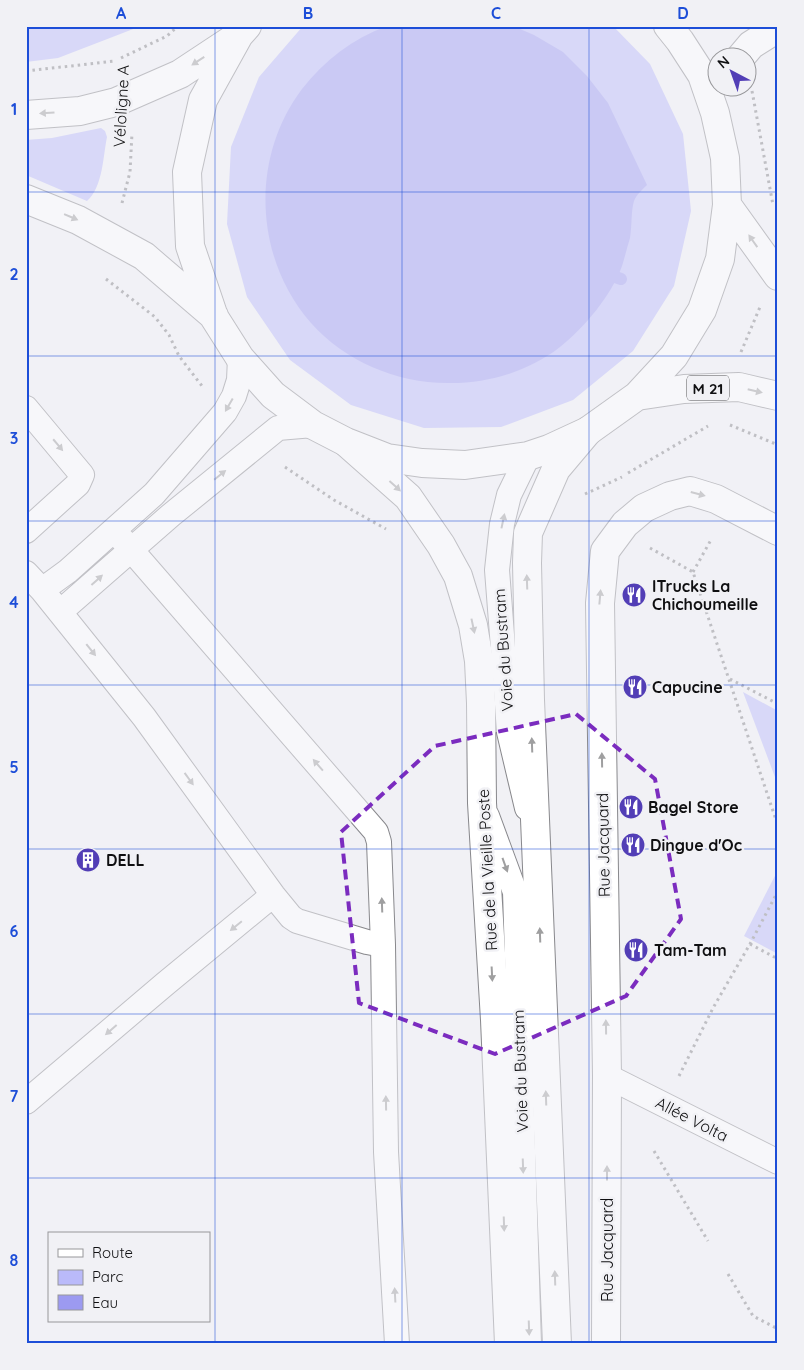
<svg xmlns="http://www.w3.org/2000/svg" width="804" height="1370" font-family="Quicksand,sans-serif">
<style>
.green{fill:#babafa}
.water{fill:#9c9af1}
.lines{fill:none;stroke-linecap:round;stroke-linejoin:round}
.stream{stroke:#9c9af1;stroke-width:12}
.lane-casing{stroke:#88888c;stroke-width:26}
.street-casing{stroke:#88888c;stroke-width:30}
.secondary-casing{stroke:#88888c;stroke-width:30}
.primary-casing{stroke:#88888c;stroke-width:30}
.path{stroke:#848487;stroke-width:3;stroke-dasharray:2.5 4;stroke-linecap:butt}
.lane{stroke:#fff;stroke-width:24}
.street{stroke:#fff;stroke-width:28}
.secondary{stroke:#fff;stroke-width:28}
.primary{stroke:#fff;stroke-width:28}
.oneway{fill:#9f9fa0}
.marked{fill:none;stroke:#7b2cbf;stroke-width:4;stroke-dasharray:10 6;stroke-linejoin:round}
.grid{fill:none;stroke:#1d4ed8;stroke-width:1;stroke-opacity:0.55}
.labels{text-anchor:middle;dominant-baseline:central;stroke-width:5;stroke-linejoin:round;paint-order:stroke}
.shield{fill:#f1f1f5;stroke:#535355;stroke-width:1}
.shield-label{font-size:15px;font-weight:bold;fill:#0f0f11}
.street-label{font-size:16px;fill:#0f0f11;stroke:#f1f1f5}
.poi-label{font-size:16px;font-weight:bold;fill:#0f0f11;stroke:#f1f1f5;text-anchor:start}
.neatline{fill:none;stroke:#1d4ed8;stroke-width:2}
.grid-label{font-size:16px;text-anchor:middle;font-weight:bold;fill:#1d4ed8}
</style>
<rect width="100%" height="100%" fill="#f1f1f5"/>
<!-- green -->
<path class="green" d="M26,26H141L58,58L26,62Z
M303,26H613L650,64L683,134L691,211L674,286L633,351L573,400L501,427L424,428L351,405L290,360L247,297L227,224L231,147L259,77Z
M101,128L105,131L107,137C103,156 103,187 87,201L26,175V140L52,138Z
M743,692L778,711V785Z
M778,870V954L744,936Z"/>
<!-- water -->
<path class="water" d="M387,26H513L534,35L563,52L587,76L608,103L647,185C643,189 636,195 634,201C631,210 632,227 630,238C627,247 625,257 622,266C611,296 584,328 560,347C528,372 486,384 447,383C396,383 345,361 311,323C254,258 250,158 302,89C325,60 352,39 387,26Z"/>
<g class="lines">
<!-- stream -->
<path class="stream" d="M601,272L621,279"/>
<defs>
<path id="lane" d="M26,408L82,475L78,484L26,531
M114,530L376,832L379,842L383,945L386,1152L397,1344
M26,573L42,590L144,717L273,895L291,917L297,921L367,942L383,945
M42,590L68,571L154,494L225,412L234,396L239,380L240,358
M60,612L171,515L278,428L313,425
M527,808L509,732L503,648L497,570L502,524L509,495L528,456
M487,816L515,892L529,1344
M607,1076L778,1162
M26,1102L165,984L273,895"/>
<path id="street" d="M740,58L751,45L778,28
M606,1344L607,1076L600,603L605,551L625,524L644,508L670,496L690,491L716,499L778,531"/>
<path id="secondary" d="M347,443L408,497L441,545L458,576L473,625L479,661L481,703L482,803L495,1020L509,1344
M557,1344L530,700L527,563L528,533L556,469L588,431"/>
<path id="primary" d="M247,26L239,35L203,100L187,172L190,246L214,317L240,358L273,395L313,425L346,442L387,458L422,463L465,465L528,456L549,449L588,431L637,396L674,356L702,310L720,259L727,205L725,158L715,113L702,75L680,41L668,26
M26,115L80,111L116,102L180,74L236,37
M26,199L78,220L144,256L214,316
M727,205L778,276
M637,396L684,389L739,387L778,396"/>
</defs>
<!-- lane casing -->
<use href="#lane" class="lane-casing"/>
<!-- street casing -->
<use href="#street" class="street-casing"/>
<!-- secondary casing -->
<use href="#secondary" class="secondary-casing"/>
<!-- primary casing -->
<use href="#primary" class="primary-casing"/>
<!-- path -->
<path class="path" d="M121,58L167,36L178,26
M26,71L115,61
M752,91L773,205
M122,203L130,172L132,133
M106,279L155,317L169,335L179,356L202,386
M741,352L760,307
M730,425L778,445
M285,467L334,500L386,529
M628,473L708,426
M585,494L622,477
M650,548L693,572L778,826
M693,572L712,538
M730,679L778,704
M750,944L778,959
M679,1076L713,1008L750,944L778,891
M654,1151L708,1241
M728,1274L753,1316L778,1329"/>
<!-- lane -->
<use href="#lane" class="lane"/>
<!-- street -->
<use href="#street" class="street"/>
<!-- secondary -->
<use href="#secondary" class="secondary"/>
<!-- primary -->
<use href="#primary" class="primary"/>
</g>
<!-- one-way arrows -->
<defs><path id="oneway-solid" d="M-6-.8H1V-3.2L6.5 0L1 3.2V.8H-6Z" transform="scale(1.25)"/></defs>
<g class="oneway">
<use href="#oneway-solid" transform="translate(198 61) rotate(147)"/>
<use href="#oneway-solid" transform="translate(47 113) rotate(176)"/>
<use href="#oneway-solid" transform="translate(71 217) rotate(23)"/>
<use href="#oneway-solid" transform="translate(753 241) rotate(-125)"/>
<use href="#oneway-solid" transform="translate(755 391) rotate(13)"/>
<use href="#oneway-solid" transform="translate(229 405) rotate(120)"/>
<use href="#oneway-solid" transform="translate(58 445) rotate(50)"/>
<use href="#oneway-solid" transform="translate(220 475) rotate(-39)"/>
<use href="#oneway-solid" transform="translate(395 486) rotate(42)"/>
<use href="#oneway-solid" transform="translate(698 494) rotate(15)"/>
<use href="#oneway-solid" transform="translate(503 521) rotate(-78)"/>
<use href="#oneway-solid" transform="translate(97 580) rotate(-42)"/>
<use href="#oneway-solid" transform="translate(527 582) rotate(-92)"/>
<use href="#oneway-solid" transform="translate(600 597) rotate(-85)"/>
<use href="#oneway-solid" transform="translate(473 626) rotate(78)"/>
<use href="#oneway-solid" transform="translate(91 650) rotate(51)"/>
<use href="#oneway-solid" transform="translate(532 745) rotate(-92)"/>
<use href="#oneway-solid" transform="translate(602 760) rotate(-91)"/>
<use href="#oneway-solid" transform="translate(318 765) rotate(-131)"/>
<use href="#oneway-solid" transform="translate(189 779) rotate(54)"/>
<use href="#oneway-solid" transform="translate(505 865) rotate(70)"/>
<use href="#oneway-solid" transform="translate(382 905) rotate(-92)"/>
<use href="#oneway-solid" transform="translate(236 926) rotate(141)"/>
<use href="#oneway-solid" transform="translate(540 935) rotate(-92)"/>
<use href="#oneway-solid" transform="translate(492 974) rotate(87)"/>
<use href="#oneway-solid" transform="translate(606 1027) rotate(-91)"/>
<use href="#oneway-solid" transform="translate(111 1030) rotate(139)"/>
<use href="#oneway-solid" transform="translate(546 1098) rotate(-92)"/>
<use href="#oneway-solid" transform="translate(386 1103) rotate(-91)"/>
<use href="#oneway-solid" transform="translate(523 1166) rotate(88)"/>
<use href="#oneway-solid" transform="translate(607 1173) rotate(-90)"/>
<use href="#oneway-solid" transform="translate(504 1224) rotate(88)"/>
<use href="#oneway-solid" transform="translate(555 1278) rotate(-92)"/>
<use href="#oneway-solid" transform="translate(395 1295) rotate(-93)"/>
<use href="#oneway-solid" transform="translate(529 1328) rotate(88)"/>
</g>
<!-- marked area -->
<path d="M0 0H804V1370H0ZM576,714L655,779L681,919L626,996L495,1054L359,1003L341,832L435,746Z" fill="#f1f1f5" fill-opacity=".55" fill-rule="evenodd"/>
<path class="marked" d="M576,714L655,779L681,919L626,996L495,1054L359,1003L341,832L435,746Z"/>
<!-- grid -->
<path class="grid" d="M215,26V1344M402,26V1344M589,26V1344M26,192H778M26,356H778M26,521H778M26,685H778M26,849H778M26,1014H778M26,1178H778"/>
<!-- icons -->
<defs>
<symbol id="restaurant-disc" viewBox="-11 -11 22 22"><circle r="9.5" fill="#523eb6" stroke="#f1f1f5"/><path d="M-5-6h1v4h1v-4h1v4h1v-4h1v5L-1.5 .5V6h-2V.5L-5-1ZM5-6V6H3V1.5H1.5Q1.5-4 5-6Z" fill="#fff"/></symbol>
<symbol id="building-disc" viewBox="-11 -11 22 22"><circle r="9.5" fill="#523eb6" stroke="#f1f1f5"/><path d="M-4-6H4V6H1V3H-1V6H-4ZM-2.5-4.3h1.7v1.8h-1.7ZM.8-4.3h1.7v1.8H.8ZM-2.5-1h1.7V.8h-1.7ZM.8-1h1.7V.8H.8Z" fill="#fff"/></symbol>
</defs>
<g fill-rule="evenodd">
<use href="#restaurant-disc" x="620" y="581" width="28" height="28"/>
<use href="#restaurant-disc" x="621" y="673" width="28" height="28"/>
<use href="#restaurant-disc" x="617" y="793" width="28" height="28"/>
<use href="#restaurant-disc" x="619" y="831" width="28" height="28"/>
<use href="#building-disc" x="74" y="846" width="28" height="28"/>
<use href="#restaurant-disc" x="622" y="936" width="28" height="28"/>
</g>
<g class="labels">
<!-- shield labels -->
<rect class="shield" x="687" y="375.5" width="42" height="25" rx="4"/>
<g class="shield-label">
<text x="708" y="388">M 21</text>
</g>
<!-- street labels -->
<g class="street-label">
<text transform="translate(121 106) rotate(-87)">Véloligne A</text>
<text transform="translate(503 650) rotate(-94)">Voie du Bustram</text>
<text transform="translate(603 845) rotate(-91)">Rue Jacquard</text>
<text transform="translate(487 870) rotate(-93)">Rue de la Vieille Poste</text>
<text transform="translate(520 1071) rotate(-92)">Voie du Bustram</text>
<text transform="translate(692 1119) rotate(27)">Allée Volta</text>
<text transform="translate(607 1250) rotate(-90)">Rue Jacquard</text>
</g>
<!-- poi labels -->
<g class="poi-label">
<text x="652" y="586">ITrucks La<tspan x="652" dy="18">Chichoumeille</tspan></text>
<text x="652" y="687">Capucine</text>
<text x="648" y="807">Bagel Store</text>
<text x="650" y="845">Dingue d'Oc</text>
<text x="106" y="860">DELL</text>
<text x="654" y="950">Tam-Tam</text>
</g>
</g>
<!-- border -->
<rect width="804" height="1370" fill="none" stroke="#f1f1f5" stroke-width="55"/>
<!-- legend -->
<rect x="48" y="1232" width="162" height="90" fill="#f1f1f5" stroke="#97979a"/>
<rect x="58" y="1249" width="25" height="8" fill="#ffffff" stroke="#97979a"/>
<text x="92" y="1258" font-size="15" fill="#0f0f11">Route</text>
<rect x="58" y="1270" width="25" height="15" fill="#babafa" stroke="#97979a"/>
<text x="92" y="1282" font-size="15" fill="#0f0f11">Parc</text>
<rect x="58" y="1295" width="25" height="15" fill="#9c9af1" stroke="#97979a"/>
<text x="92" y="1308" font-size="15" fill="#0f0f11">Eau</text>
<!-- north arrow -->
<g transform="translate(732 72) rotate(319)"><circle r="24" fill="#f1f1f5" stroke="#97979a"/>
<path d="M0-4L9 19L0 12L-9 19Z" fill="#523eb6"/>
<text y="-8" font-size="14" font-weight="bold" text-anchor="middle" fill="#0f0f11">N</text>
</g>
<rect x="28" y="28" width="748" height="1314" class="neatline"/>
<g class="grid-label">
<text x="121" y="19">A</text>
<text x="308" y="19">B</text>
<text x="496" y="19">C</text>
<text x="683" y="19">D</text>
<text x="14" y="115">1</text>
<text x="14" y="280">2</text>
<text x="14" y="444">3</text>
<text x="14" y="608">4</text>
<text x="14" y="773">5</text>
<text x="14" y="937">6</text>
<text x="14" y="1102">7</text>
<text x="14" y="1266">8</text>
</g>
</svg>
